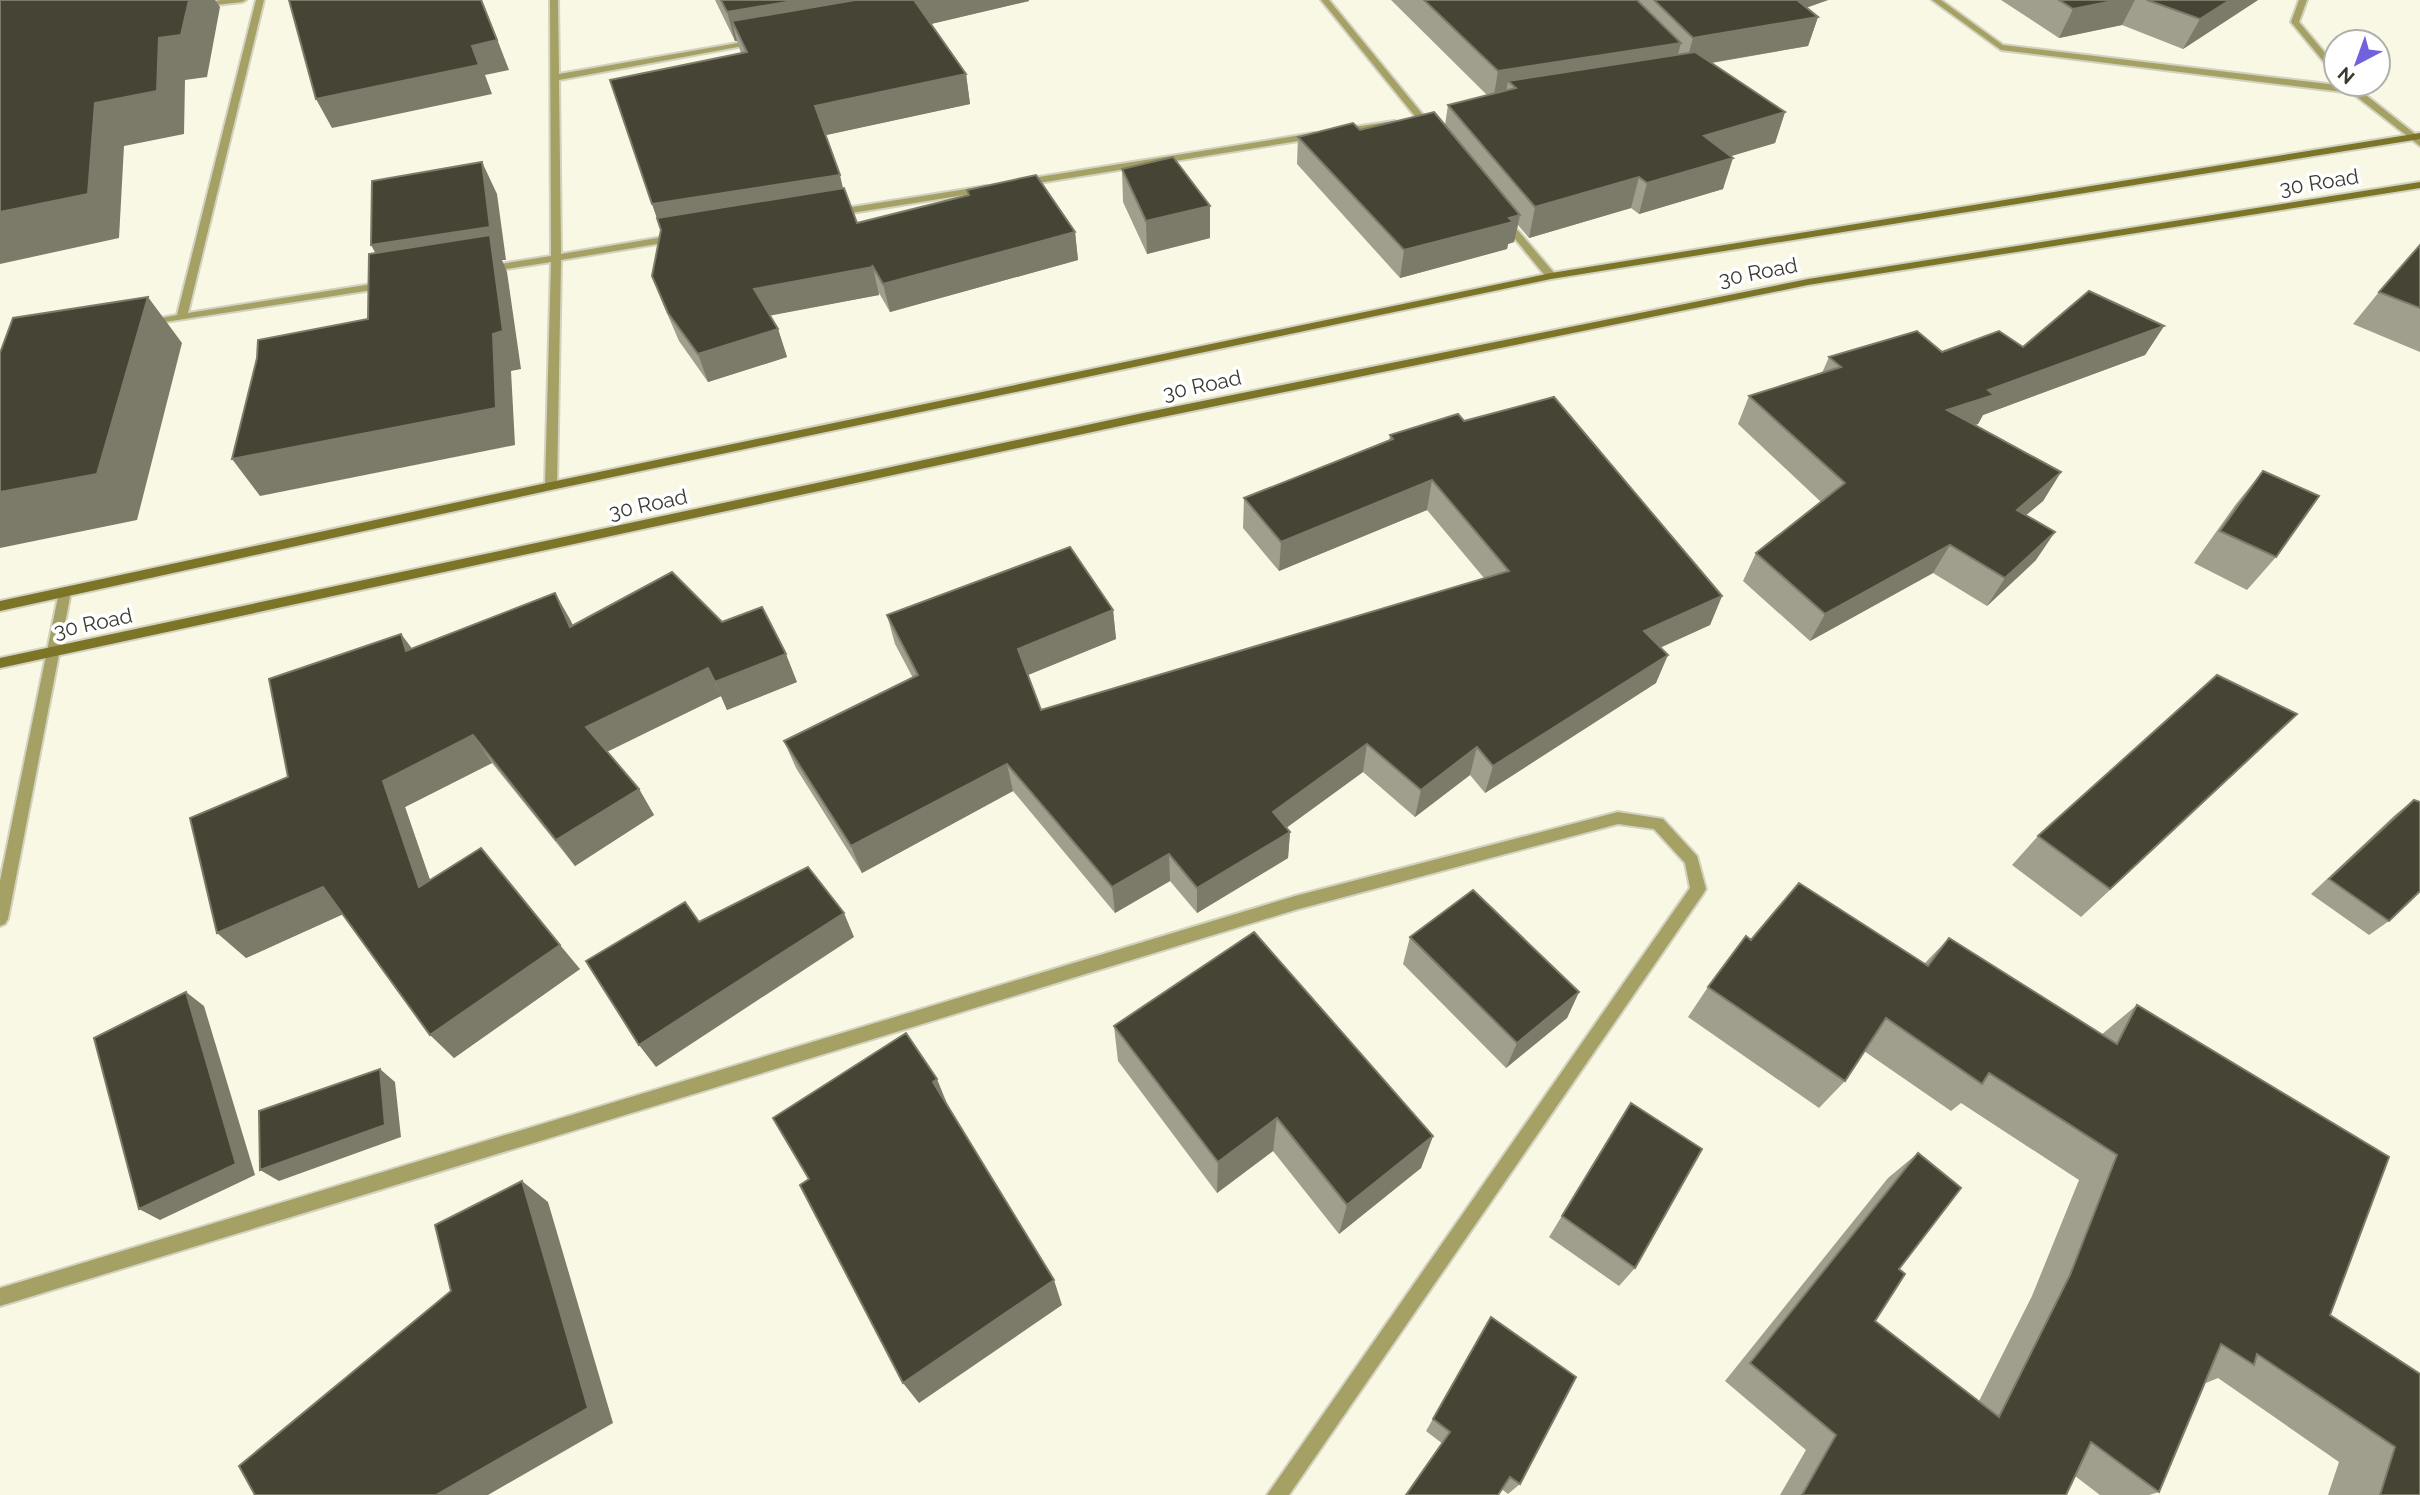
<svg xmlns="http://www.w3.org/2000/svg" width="2420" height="1495" font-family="Raleway,sans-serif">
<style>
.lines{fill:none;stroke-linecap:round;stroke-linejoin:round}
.minor-casing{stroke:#d3d2c0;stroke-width:4}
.secondary-casing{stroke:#d3d2c0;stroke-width:4}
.minor{fill:#a5a063;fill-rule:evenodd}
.secondary{fill:#7c7527;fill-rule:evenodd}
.wall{fill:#a09e8c}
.shaded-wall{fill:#7c7b6a}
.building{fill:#464535;stroke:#7c7b6a;stroke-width:2}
.labels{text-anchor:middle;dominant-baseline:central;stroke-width:7;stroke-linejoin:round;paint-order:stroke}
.street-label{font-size:21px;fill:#3a3a32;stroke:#fff}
</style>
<rect width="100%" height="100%" fill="#f9f8e4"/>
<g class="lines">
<defs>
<path id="minor" d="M221,0H246L242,2L198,7L194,5Z
M256,0H264L188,313L385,282L390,285L385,288L145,325V321L177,315Z
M550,0H558L559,74L755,40L759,43L559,80L561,254L675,235L680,238L675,241L561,260L557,486L551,490L545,486L551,262L488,272L483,269L488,266L551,256Z
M1321,0H1329L1433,127V131H1427Z
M1932,0H1941L2003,45L2345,86L2344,84H2352L2420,138V146L2352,93L2001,50Z
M2299,0H2307L2299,22L2336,66V74L2333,73L2291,22Z
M1394,121L1397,122V126L1341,135L1336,132L1341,129Z
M1314,133L1317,134V138L1020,186L1015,183L1020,180Z
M986,186L991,189L989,191L833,216L828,213L833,210Z
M1502,219H1508L1555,274V278H1547L1502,223Z
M65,587L71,592L8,919L5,924L0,926V881L59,592Z
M1618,812L1663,819L1697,856L1706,889L1703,894L1289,1495H1267L1690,888L1685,863L1654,829L1618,824L1295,910L0,1306V1288L1295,896Z"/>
<path id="secondary" d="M2420,133V139L1551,279L551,490L0,611V601L551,482L1551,273Z
M2420,182V188L1808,285L1143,421L0,668V658L1143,413L1808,279Z"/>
</defs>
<!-- minor casing -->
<use href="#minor" class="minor-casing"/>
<!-- secondary casing -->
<use href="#secondary" class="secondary-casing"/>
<!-- minor -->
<use href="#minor" class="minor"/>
<!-- secondary -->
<use href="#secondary" class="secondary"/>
</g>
<!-- wall -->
<path class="wall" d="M715,0H1029V1L931,24L966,74L970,104L825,135L843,189L857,223L968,195L967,190L1075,232L1078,260L890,312L879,293V295L770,315L778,329L787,357L708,382L679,341L663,304L652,276L661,230L610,80L741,53L737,41H735Z
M1391,0H1828L1806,8L1818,17L1808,46L1712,63L1785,112L1775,143L1730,156L1723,189L1639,214L1631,208L1529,238L1518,225L1514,242L1508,244L1507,249L1400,278L1297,164L1298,137L1360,130L1445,125L1448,105L1487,95Z
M2001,0H2258L2183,49L2122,25L2059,38Z
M1122,169L1210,238L1147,254L1123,202Z
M2420,245V352L2353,324L2379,292Z
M2164,326L2145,355L1983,415L1978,424L1974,425L2061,472L2043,501L2026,515L2036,560L1987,606L1933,573L1810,641L1743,581L1756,553L1821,502L1738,424L1749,396L1822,373L1829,357L2023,347Z
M1464,421L1722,596L1710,625L1660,648L1656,683L1485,793L1470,775L1415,817L1363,772L1286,828L1290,832L1288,858L1197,913L1170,881L1115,913L1013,791L862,873L796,768L784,741L913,678L895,644L887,615L1113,610L1116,639L1028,675L1041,710L1484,578L1427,510L1279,571L1243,528L1244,498L1389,441L1390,435Z
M2263,471L2276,557L2247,590L2194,563L2236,504Z
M722,622L797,682L727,710L721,696L607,752L639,789L654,815L575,866L492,763L405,807L430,880L580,969L454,1058L343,914L246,958L288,777L401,634L412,649L573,626Z
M2265,745L2081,917L2012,865L2038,836Z
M2414,800L2389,921L2369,935L2311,894L2395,815Z
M1410,937L1579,992L1567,1018L1506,1068L1403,964Z
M1949,938L2101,1035L2137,1005L2330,1315L2420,1495H2328L2339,1462L2218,1378L2206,1383L2205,1382L2159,1492L2149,1495H2100L2075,1476L2066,1495H1780L1806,1450L1725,1381L1888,1178L1918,1153L1899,1269L1875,1321L1979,1401L2032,1296L2079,1180L1961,1103L1951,1111L1864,1051L1845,1081L1819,1108L1688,1017L1708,987L1751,940L1924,964Z
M1114,1026L1433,1136L1421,1168L1339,1234L1273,1151L1217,1193L1118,1061Z
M1631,1103L1635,1268L1619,1286L1549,1237Z
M1491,1317L1520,1484L1508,1494L1426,1431Z"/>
<!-- shaded-wall -->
<path class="shaded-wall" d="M25,0H215L220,7L207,77L185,80L184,134L124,146L119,238L0,264V212Z
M482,0L509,70L485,75L492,94L332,128L316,99L472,46Z
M799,0H1029V1L918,27L732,21L737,41H735L727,12Z
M1780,0H1828L1774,19Z
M2118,0H2135L2122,25L2059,38L2073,9Z
M2230,0H2258L2183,49L2200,19Z
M1818,17L1808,46L1685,67L1693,38Z
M1681,43L1673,72L1516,88L1508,81L1505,99L1493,101L1498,71Z
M966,74L970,104L822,136L815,106Z
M1785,112L1775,143L1695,167L1704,136Z
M1733,158L1723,189L1639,214L1647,183Z
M482,162L497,194L506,260H502L507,272L521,369L511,371L515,445L260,496L232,459L496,408L389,278L371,245Z
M840,175L847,206L663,235L652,204Z
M1639,177L1631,208L1529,238L1535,207Z
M1210,206V238L1147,254L1146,221Z
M1520,215L1514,242L1508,244L1507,249L1400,278L1404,250Z
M1075,232L1078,260L890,312L883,284Z
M873,267L879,295L763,317L754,289Z
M148,297L182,343L137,520L0,548V492Z
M2164,326L2145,355L1983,415L1978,424L1931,439L1947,410L1988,390Z
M778,329L787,357L708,382L698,354Z
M2061,472L2043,501L1999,538L2017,510Z
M1432,480L1427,510L1279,571L1281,542Z
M2055,532L2036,560L1987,606L2005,578Z
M1950,545L1933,573L1810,641L1825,614Z
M555,593L571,621L586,655L570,627Z
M1722,596L1710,625L1632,660L1644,631Z
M1113,610L1116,639L1023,677L1018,649Z
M401,634L422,662L406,651Z
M786,654L797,682L727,710L715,682Z
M1668,655L1656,683L1485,793L1493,766Z
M708,668L721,696L602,754L586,727Z
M473,735L492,763L405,807L441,912L419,887L383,781Z
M1367,744L1363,772L1271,839L1273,812Z
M1477,747L1470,775L1415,817L1421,790Z
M1007,764L1013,791L862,873L851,846Z
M639,789L654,815L575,866L556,840Z
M1290,832L1288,858L1197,913V888Z
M1169,854L1170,881L1115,913L1112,887Z
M323,887L348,912L246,958L217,933Z
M844,913L854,937L656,1067L639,1045Z
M560,945L580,969L454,1058L430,1035Z
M186,992L204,1006L255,1175L160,1220L139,1209Z
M1579,992L1567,1018L1506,1068L1517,1043Z
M380,1069L395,1082L401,1137L279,1181L260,1170Z
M937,1079L950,1111L933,1082Z
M1277,1118L1273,1151L1217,1193L1218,1162Z
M1433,1136L1421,1168L1339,1234L1347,1205Z
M522,1181L548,1202L613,1423L488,1495H436Z
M1054,1280L1062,1305L919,1403L903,1383Z"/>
<!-- building -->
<path class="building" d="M0,0H189L181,35L159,38L157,91L95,103L88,194L0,212Z
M289,0H481L497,40L472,46L479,65L316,99Z
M721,0H799L727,12Z
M855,0H914L966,74L815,106L840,175L652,204L610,80L747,52L732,21Z
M1424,0H1637L1681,43L1498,71Z
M1654,0H1797L1818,17L1693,38Z
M2059,0H2118L2073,9Z
M2147,0H2230L2200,19Z
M1695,52L1785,112L1704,136L1733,158L1647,183L1639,177L1535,207L1448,105L1516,88L1508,81Z
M1434,112L1520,215L1509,218L1513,222L1404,250L1298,137L1353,123L1360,130Z
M1173,157L1210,206L1146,221L1122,169Z
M482,162L490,227L371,245L372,181Z
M1036,175L1075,232L883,284L872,265L873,267L754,289L778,329L698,354L668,313L652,276L661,230L657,218L844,188L857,223L969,195L967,190Z
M490,235L503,331L493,334L496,408L232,459L257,358L258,340L368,319L369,254Z
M2420,245V308L2379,292Z
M2089,291L2164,326L1988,390L1994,395L1947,410L2061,472L2017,510L2055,532L2005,578L1950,545L1825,614L1756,553L1845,483L1749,396L1841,367L1829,357L1917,331L1942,352L1999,331L2023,347Z
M148,297L97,474L0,492V353L13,318Z
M1554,397L1722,596L1644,631L1668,655L1493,766L1477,747L1421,790L1367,744L1273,812L1290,832L1197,888L1169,854L1112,887L1007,764L851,846L784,741L918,675L887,615L1070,547L1113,610L1018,649L1041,710L1509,571L1432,480L1281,542L1244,498L1393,439L1390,435L1458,414L1464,421Z
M2263,471L2319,496L2276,557L2220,531Z
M672,572L722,622L762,607L786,654L715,682L708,668L586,727L639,789L556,840L473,735L383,781L419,887L481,848L560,945L430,1035L323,887L217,933L190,818L288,777L269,679L401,634L406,651L555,593L570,627Z
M2217,675L2297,714L2110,889L2038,836Z
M2414,800L2420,802V891L2389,921L2329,879Z
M808,867L844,913L639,1045L586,961L685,902L699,922Z
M1799,883L1928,966L1949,938L2117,1044L2137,1005L2389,1157L2330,1315L2420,1374V1495H2380L2395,1447L2257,1354L2254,1365L2221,1344L2159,1492L2091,1442L2066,1495H1802L1836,1435L1750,1363L1918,1153L1961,1188L1899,1269L1905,1274L1875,1321L1999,1417L2070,1275L2117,1155L1989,1073L1982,1084L1886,1018L1845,1081L1708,987L1746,936L1751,940Z
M1473,890L1579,992L1517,1043L1410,937Z
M1254,932L1433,1136L1347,1205L1277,1118L1218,1162L1114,1026Z
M186,992L236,1164L139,1209L94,1038Z
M906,1033L937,1079L933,1082L1054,1280L903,1383L800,1185L809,1179L773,1118Z
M380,1069L385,1125L260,1170L259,1111Z
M1631,1103L1702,1149L1635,1268L1562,1216Z
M522,1181L588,1408L436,1495H255L239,1466L451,1291L435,1225Z
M1491,1317L1576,1377L1520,1484L1510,1477L1498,1495H1406L1450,1432L1433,1419Z"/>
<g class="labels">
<!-- street labels -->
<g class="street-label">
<text transform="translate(2319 182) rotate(-9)">30 Road</text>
<text transform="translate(1758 272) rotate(-11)">30 Road</text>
<text transform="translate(1202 385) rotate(-12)">30 Road</text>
<text transform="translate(648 504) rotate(-12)">30 Road</text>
<text transform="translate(93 623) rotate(-12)">30 Road</text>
</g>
</g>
<!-- north arrow -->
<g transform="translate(2357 63) rotate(221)"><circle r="33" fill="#ffffff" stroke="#b0b0ad" stroke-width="2"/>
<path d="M0-5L12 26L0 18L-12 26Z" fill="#7061dc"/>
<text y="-10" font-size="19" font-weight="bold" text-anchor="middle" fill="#3a3a32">N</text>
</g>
</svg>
